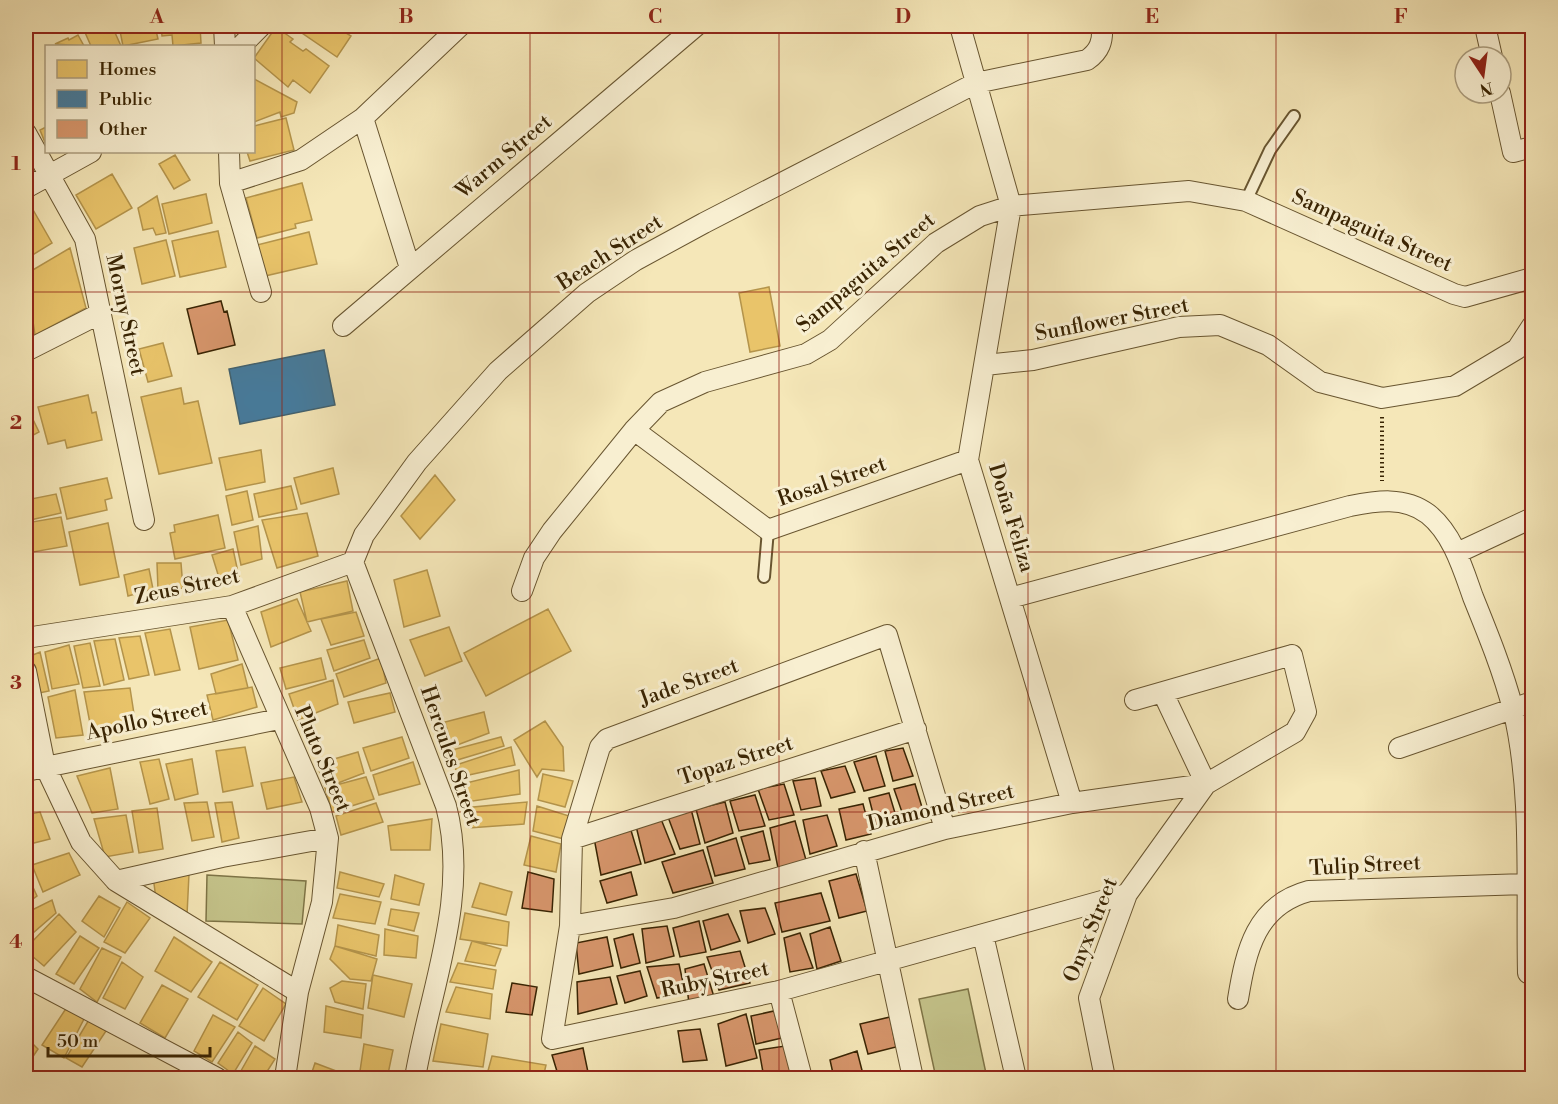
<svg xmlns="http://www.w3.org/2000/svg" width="1558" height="1104" font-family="'Libre Bodoni',serif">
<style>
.green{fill:#c4c38a;stroke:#7e7446;stroke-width:1.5}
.homes{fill:#e9c46a;stroke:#b4944b;stroke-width:1.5}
.public{fill:#457b9d;stroke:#41616f;stroke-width:1.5}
.building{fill:#d6956b;stroke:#392403;stroke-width:1.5}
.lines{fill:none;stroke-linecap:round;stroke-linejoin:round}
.lane-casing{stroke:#685530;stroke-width:14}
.street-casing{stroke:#685530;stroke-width:22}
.path{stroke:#392403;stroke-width:4;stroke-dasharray:1.5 3;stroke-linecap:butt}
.lane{stroke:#f8efd1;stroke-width:10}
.street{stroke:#f8efd1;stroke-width:20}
.grid{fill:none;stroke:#8f2418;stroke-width:1.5;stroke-opacity:0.55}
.labels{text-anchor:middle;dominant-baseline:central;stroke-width:6;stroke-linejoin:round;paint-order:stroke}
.street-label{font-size:21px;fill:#392403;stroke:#f8efd1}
.neatline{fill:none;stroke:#8f2418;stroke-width:2}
.grid-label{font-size:20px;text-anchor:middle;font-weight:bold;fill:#8f2418}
</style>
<rect width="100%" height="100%" fill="#f5e7b8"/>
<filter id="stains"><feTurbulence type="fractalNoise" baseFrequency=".00333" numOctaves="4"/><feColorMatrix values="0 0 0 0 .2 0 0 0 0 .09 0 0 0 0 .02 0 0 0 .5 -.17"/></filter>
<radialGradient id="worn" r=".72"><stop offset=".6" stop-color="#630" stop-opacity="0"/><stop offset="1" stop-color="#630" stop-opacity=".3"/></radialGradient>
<!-- green -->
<path class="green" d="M207,875L306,881L302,924L206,921Z
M968,989L987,1078H936L919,999Z"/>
<!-- homes -->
<path class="homes" d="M89,26H112L121,46H91L83,28Z
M119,26H155L158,39L123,46Z
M161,26H200L201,43L173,46L172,35L162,36Z
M308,26H335L351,36L337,57L302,33Z
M276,27L293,39L290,42L303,51L306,49L329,66L310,93L293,80L288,87L254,58Z
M78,35L84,46L55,44L68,38L69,40Z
M254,79L297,102L294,113L281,117L280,112L254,122Z
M286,118L294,150L250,161L247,152H254V126Z
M46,127V145L40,130Z
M175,155L190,180L174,189L159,164Z
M112,174L132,208L96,229L76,195Z
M302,183L312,220L295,224L296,228L257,238L246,198Z
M206,194L212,223L169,234L162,204Z
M157,196L166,233L156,235L153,228L143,230L138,208Z
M32,208L52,243L26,259V211Z
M218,231L226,267L180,277L172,241Z
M309,232L317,264L265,276L257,245Z
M166,240L175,276L142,284L134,248Z
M70,248L86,308L35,335L26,274Z
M769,287L780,346L750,352L739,293Z
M163,343L172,376L148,382L139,349Z
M181,388L184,404L198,401L212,463L159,474L141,397Z
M88,395L92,413L96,412L102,440L67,448L65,440L48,444L38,407Z
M26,405L39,432L26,439Z
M261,450L265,482L226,490L219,458Z
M333,468L339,494L301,504L294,478Z
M435,475L455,500L420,539L401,516Z
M107,478L112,498L105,500L107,510L67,519L60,488Z
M291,486L297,509L259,517L254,494Z
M247,491L253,520L232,525L226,496Z
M56,494L61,513L26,521V500Z
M307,513L318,556L277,568L262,520Z
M218,515L225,548L175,559L170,533L175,532L174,525Z
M61,517L67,546L33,552L26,523Z
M108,523L119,577L80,585L69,532Z
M258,526L262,559L241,565L234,532Z
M233,549L239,577L220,581L212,555Z
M157,563H181L183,588L158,590Z
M149,569L153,589L128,596L124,575Z
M427,570L440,616L404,627L394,580Z
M347,581L353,611L307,622L300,592Z
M297,599L311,631L271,647L261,612Z
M548,609L571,651L486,696L464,653Z
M356,612L364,636L331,645L321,619Z
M228,620L238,660L199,669L190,627Z
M449,627L462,661L425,676L410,640Z
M170,629L180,670L155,675L145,633Z
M140,636L149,675L129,679L119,638Z
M115,639L124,680L104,685L94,641Z
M364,640L370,658L334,671L327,650Z
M90,643L100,686L83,688L74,646Z
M69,645L79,684L52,689L45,652Z
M40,652L49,691L34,694L28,657Z
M321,658L326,679L286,689L280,668Z
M381,658L386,683L344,697L336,674Z
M242,664L248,688L216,694L211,674Z
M333,680L338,704L298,720L289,694Z
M252,687L257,707L213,720L207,695Z
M130,688L136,727L92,734L84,692Z
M75,690L83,735L56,738L48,697Z
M390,693L395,712L354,723L348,702Z
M484,712L489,733L452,747L445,722Z
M545,721L563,747L564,771L542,769L537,777L514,740Z
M402,737L409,758L371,771L363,748Z
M501,737L504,746L454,761L452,750Z
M245,747L253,786L223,792L216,751Z
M511,747L515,765L455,778L456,765Z
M358,752L364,773L325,788L317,764Z
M159,759L169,799L150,804L140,762Z
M192,759L198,794L175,800L166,764Z
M413,762L420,784L379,795L373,775Z
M110,768L118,809L92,813L77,776Z
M519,770L520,794L466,802L462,784Z
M543,774L573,781L565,807L538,800Z
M294,777L302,802L267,809L261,783Z
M366,777L374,799L332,812L325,788Z
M207,802L214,837L192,841L184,803Z
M232,802L239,838L222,842L215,803Z
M527,802L524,824L469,828L463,808Z
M376,803L383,822L341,835L336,816Z
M537,806L569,816L564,839L533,831Z
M157,808L163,849L139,853L132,811Z
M40,812L50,839L26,845V815Z
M126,815L133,852L105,857L94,819Z
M432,819L430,850H391L388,826Z
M531,836L561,844L556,872L524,865Z
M69,853L80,875L43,892L32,865Z
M26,872L37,896L26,904Z
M340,872L384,884L379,897L337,888Z
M189,874L187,915L156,899L153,876Z
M395,875L424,884L419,905L391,899Z
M480,883L512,892L506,915L472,907Z
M340,894L381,902L375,924L333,918Z
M99,896L120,908L104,937L82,921Z
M52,900L56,913L26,939V913Z
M127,902L150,918L125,953L104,942Z
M391,909L419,913L414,931L388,925Z
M465,913L509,922L507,946L460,939Z
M59,914L76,932L44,966L26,951V948Z
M338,925L379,935L376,956L335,946Z
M385,929L418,936L416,958L384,955Z
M80,936L99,948L74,984L56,974Z
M174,937L212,962L191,992L155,971Z
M472,941L501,949L495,966L465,961Z
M335,946L377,959L371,981L350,979L330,959Z
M102,948L121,957L97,1002L80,989Z
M122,962L143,977L125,1009L103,998Z
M220,962L258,985L237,1020L198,997Z
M458,963L496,970L493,989L450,982Z
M373,975L412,984L404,1017L368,1008Z
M342,981L366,984L363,1009L335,1002L330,988Z
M162,985L188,999L165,1038L140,1023Z
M456,987L492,994L490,1019L446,1012Z
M263,988L286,1004L264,1041L239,1026Z
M326,1006L363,1015L361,1038L324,1032Z
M67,1007L85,1017L64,1058L42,1045Z
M213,1015L235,1027L212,1062L194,1051Z
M90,1018L108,1028L82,1067L66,1058Z
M441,1024L488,1034L483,1067L433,1061Z
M238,1032L252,1043L233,1074L218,1063Z
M26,1037L38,1049L26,1067Z
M364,1044L393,1050L388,1074L360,1071Z
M255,1046L275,1059L263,1078H237Z
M492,1056L546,1065L543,1078H486Z
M315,1063L352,1077L310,1078Z"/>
<!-- public -->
<path class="public" d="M324,350L335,405L240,424L229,369Z"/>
<!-- building -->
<path class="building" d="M221,301L224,312L227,311L235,345L198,354L187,309Z
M903,748L913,776L893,781L885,751Z
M876,756L885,786L864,791L854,762Z
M845,766L855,792L831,798L821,771Z
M815,778L821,806L801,810L793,781Z
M784,784L794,815L769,820L758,789Z
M915,784L924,814L904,818L894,789Z
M889,793L898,823L877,829L869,798Z
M755,795L765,826L739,831L730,801Z
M725,802L733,833L705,843L696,809Z
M863,804L871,834L846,840L839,809Z
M691,809L700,844L680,849L668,817Z
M827,815L837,846L810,854L803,820Z
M661,819L675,854L645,863L636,826Z
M795,821L806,860L778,868L770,828Z
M630,827L641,864L601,875L594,838Z
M763,831L770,860L749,864L741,837Z
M736,838L745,869L715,876L707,847Z
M703,850L713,883L673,893L662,862Z
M528,872L554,879L552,912L522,908Z
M631,872L637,895L607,903L600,881Z
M856,874L867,911L839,918L829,881Z
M821,893L830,921L782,932L775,903Z
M765,908L775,934L748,943L740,911Z
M728,914L740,941L711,950L703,921Z
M699,921L706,952L680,957L673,928Z
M667,926L674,956L646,963L642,929Z
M830,927L841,961L817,969L810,934Z
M800,933L813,968L790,972L784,938Z
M633,934L640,963L621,968L614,939Z
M607,937L613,966L579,974L576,943Z
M740,951L750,983L719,990L707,957Z
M679,964L685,992L657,998L647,967Z
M704,964L714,997L689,1004L685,969Z
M640,971L647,996L625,1003L617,976Z
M610,977L617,1004L578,1014L577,982Z
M512,983L537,987L532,1015L506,1012Z
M774,1011L782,1038L756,1044L751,1016Z
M746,1014L757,1058L726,1066L718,1024Z
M890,1017L896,1047L868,1054L860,1024Z
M700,1029L707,1060L683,1062L678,1031Z
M785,1046L792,1073L764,1078L759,1050Z
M583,1048L589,1077L559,1078L552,1055Z
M857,1051L864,1078H834L830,1060Z"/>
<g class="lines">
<defs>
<path id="lane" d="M1246,201L1270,150L1294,116
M764,577L768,530"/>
<path id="street" d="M224,26L225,46
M960,26L1011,206L968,460L1072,803
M1485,26L1492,57
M241,46L261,26
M1500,93L1513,152L1532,147
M363,118L410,268
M26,133L85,239L144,520
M229,152L230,183L261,292
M230,183L301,160L363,118L460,26
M26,188L91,152
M343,326L696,26
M26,351L101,313
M985,365L1033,360L1179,327L1220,325L1268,345L1320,382L1382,398L1455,386L1517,349L1532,326
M634,430L768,530L968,460
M1457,553L1532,518
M353,562L364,535L417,462L498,371L587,293L636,260L704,223L976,83L1087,60C1100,51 1103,41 1102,26
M353,562L446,806C470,896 430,989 415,1078
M522,591L534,558L552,531L634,430L661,402L705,382L806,354L830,340L936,243L980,216L1011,206L1189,191L1246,201L1454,294L1465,297L1532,278
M1010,598L1350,506C1376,501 1404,496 1428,514C1453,534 1463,569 1473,597C1488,634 1503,671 1513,709C1533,791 1526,888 1528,973
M232,606L320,808L328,838L322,902L298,992L285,1078
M26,638L232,606L353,562
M26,671L45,766L81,842L116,881L298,992
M1399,748L1532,702
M26,771L279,719
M945,829L887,635L607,739L600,747L572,839L570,926L552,1039L779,991L1127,894
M572,839L916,729
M864,851L913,1078
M116,881L222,857L328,838
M570,926L674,908L945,829L1072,803L1206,784L1295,732L1306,712L1292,655L1135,700
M983,935L1016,1078
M26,977L217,1078
M779,991L802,1078
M1238,999C1246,950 1256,905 1309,891L1526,884
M1105,1078L1089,998L1127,894L1206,784L1163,693"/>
</defs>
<!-- lane casing -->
<use href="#lane" class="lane-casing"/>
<!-- street casing -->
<use href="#street" class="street-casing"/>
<!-- path -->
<path class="path" d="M1382,417V481"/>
<!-- lane -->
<use href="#lane" class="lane"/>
<!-- street -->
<use href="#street" class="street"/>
</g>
<!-- grid -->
<path class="grid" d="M282,26V1078M530,26V1078M779,26V1078M1028,26V1078M1276,26V1078M26,292H1532M26,552H1532M26,812H1532"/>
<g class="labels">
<!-- street labels -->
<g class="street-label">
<text transform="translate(504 157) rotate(-40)">Warm Street</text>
<text transform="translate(1372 231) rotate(24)">Sampaguita Street</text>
<text transform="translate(610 253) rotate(-33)">Beach Street</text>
<text transform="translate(866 273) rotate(-40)">Sampaguita Street</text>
<text transform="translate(125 315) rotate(78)">Morny Street</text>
<text transform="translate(1112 320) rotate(-11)">Sunflower Street</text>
<text transform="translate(832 482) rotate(-19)">Rosal Street</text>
<text transform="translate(1011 518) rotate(73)">Doña Feliza</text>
<text transform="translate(187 587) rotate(-12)">Zeus Street</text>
<text transform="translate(689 683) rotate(-20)">Jade Street</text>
<text transform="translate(147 721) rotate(-12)">Apollo Street</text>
<text transform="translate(450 756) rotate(71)">Hercules Street</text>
<text transform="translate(322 759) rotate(67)">Pluto Street</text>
<text transform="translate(736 761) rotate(-18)">Topaz Street</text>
<text transform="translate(941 808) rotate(-13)">Diamond Street</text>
<text transform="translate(1365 866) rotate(-3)">Tulip Street</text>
<text transform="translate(1091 930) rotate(-68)">Onyx Street</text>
<text transform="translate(715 980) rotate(-12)">Ruby Street</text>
</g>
</g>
<!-- margin -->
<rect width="1558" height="1104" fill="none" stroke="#f5e7b8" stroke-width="66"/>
<!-- legend -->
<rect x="45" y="45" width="210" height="108" fill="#f8efd1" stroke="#ac9e7f" stroke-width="1.5"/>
<rect x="57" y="60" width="30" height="18" fill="#e9c46a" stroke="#ac9e7f" stroke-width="1.5"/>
<text x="99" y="75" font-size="18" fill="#392403">Homes</text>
<rect x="57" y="90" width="30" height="18" fill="#457b9d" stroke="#ac9e7f" stroke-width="1.5"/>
<text x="99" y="105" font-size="18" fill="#392403">Public</text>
<rect x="57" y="120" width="30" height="18" fill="#d6956b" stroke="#ac9e7f" stroke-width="1.5"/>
<text x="99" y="135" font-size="18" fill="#392403">Other</text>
<!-- north arrow -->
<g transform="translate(1483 75) rotate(167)"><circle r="28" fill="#f8efd1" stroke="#ac9e7f" stroke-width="1.5"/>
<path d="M0-4.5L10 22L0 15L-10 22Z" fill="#8f2418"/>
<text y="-9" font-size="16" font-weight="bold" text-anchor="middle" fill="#392403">N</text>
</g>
<!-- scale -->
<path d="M48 1047v9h162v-9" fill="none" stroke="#392403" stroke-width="3"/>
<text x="57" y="1047" font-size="18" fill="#392403" stroke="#f8efd1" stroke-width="4.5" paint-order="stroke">50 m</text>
<rect x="33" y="33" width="1492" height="1038" class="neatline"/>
<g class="grid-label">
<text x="157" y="23">A</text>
<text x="406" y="23">B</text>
<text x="655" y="23">C</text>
<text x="903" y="23">D</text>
<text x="1152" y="23">E</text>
<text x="1401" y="23">F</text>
<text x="16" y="170">1</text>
<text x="16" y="429">2</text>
<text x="16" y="689">3</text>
<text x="16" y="948">4</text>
</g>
<rect width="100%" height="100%" filter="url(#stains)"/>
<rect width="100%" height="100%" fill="url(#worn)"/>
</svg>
